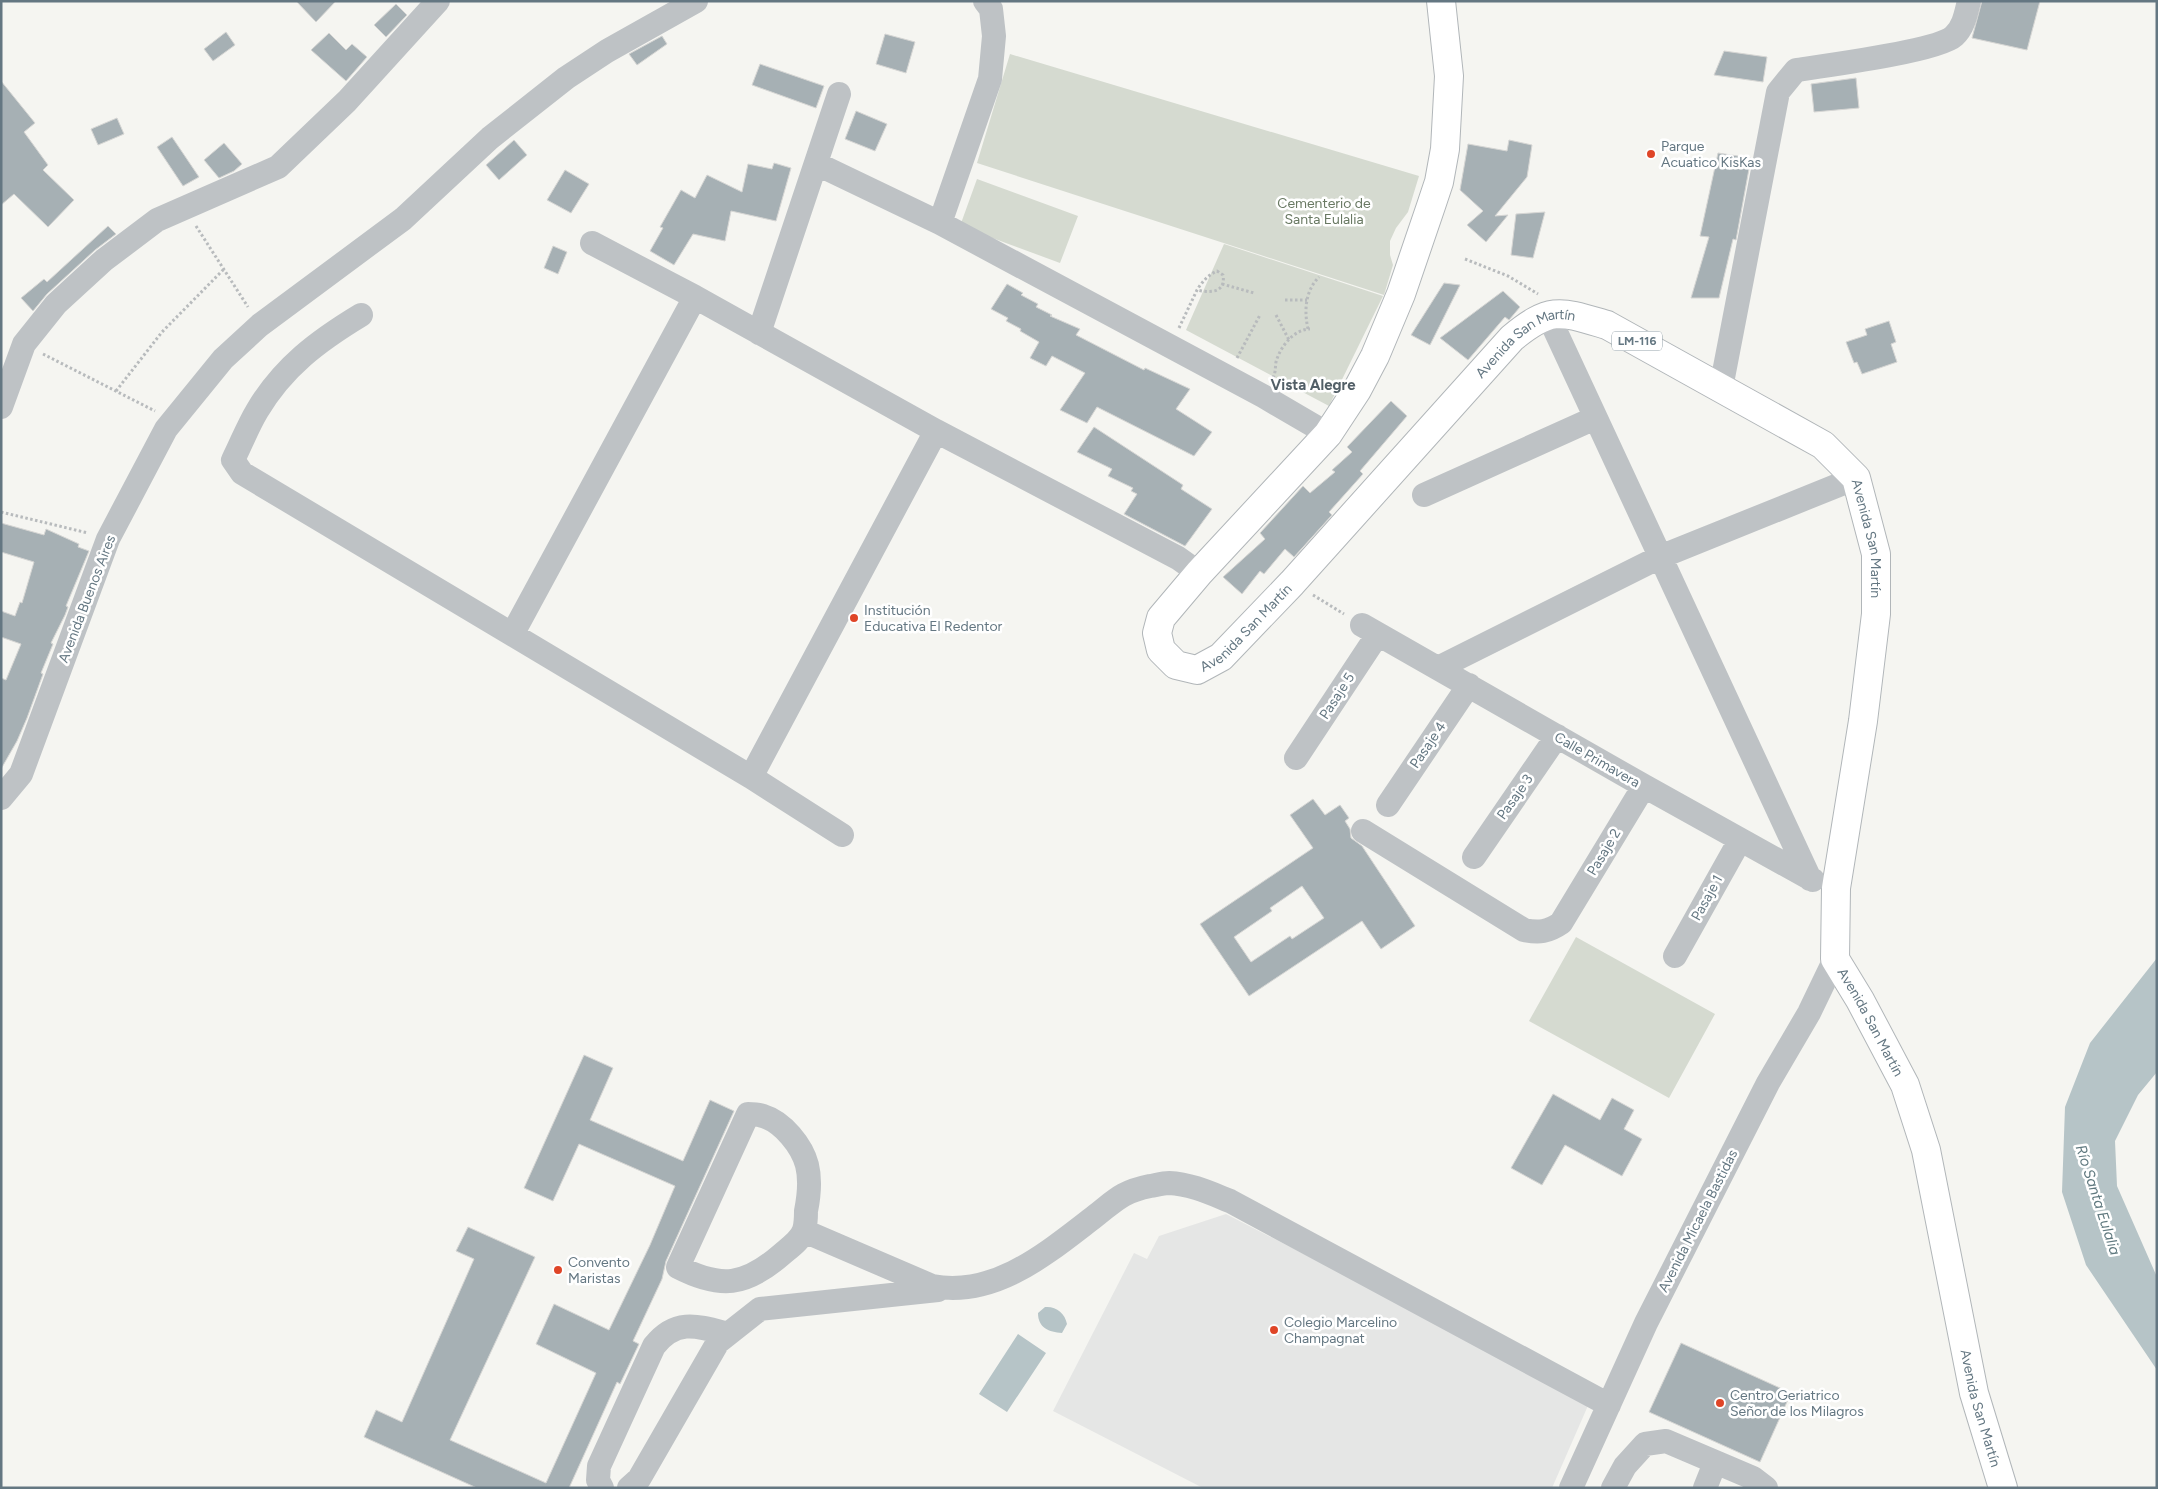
<svg xmlns="http://www.w3.org/2000/svg" width="2158" height="1489" font-family="Figtree,sans-serif">
<style>
.built{fill:#e5e6e5}
.green{fill:#d5dad0}
.water{fill:#b6c4c7}
.building{fill:#a6b0b4;stroke:#d6d6d4;fill-rule:evenodd}
.lines{fill:none;stroke-linecap:round;stroke-linejoin:round}
.major-casing{stroke:#b1b6b9;stroke-width:30}
.path{stroke:#b8bbbd;stroke-width:3;stroke-dasharray:2.5 2.5;stroke-linecap:butt}
.minor{stroke:#bec2c5;stroke-width:24}
.major{stroke:#fff;stroke-width:28}
.poi-dot{fill:#df4527;stroke:#fff;stroke-width:2}
.labels{text-anchor:middle;dominant-baseline:central;stroke-width:5;stroke-linejoin:round;paint-order:stroke}
.shield{fill:#fff;stroke:#92a0a8;stroke-width:1}
.shield-label{font-size:12px;font-weight:bold;fill:#647782}
.poi-label{font-size:14px;fill:#647782;stroke:#fff;text-anchor:start}
.park-label{font-size:14px;fill:#697963;stroke:#fff}
.street-label{font-size:14px;fill:#647782;stroke:#fff}
.neighbourhood-label{font-size:15px;font-weight:bold;fill:#525f67;stroke:#fff}
.water-label{font-size:15px;font-style:italic;fill:#60797f;stroke:#fff}
</style>
<rect width="100%" height="100%" fill="#f5f5f1"/>
<!-- built -->
<path class="built" d="M1226,1214L1590,1401L1552,1488H1203L1053,1411L1134,1253L1147,1259L1159,1236Z"/>
<!-- green -->
<path class="green" d="M1010,54L1419,176L1408,212L1396,228L1390,241V255L1393,265L1384,295L977,163Z
M977,179L1078,216L1060,263L960,226Z
M1224,244L1383,296L1329,406L1186,330Z
M1576,937L1715,1014L1669,1098L1529,1021Z"/>
<!-- water -->
<path class="water" d="M2157,958V1072L2138,1095L2115,1141L2117,1186L2157,1277V1370L2086,1265L2062,1192L2065,1107L2090,1043Z
M1045,1307C1056,1306 1065,1313 1067,1324L1062,1333C1049,1332 1038,1328 1038,1313Z
M1018,1334L1046,1353L1007,1412L979,1394Z"/>
<!-- building -->
<path class="building" d="M296,1H336L316,22Z
M1982,1H2040L2027,50L1972,38Z
M396,4L407,15L386,37L374,25Z
M226,32L235,45L213,61L204,49Z
M329,33L346,50L352,44L367,57L346,81L311,50Z
M885,34L915,42L906,73L876,64Z
M662,36L667,44L637,65L629,54Z
M1724,51L1767,57L1763,82L1714,75Z
M760,64L824,86L816,108L752,85Z
M1856,78L1859,108L1814,112L1811,84Z
M1,81L35,123L24,132L48,165L43,170L74,200L48,227L14,194L1,205Z
M856,111L887,124L875,151L845,139Z
M117,118L124,134L98,145L91,129Z
M172,137L199,177L183,186L157,147Z
M514,140L527,155L499,180L486,165Z
M1509,140L1532,145L1527,177L1495,216L1508,215L1486,242L1467,225L1483,211L1460,190L1468,144L1507,151Z
M224,143L242,164L234,171L219,178L204,160Z
M1718,153L1751,158L1736,240L1733,239L1719,298H1691L1709,237L1700,236Z
M774,163L791,168L776,221L731,211L725,241L693,234L674,265L650,251L663,228L660,227L681,190L695,198L707,175L742,192L748,164L772,169Z
M565,170L589,184L571,213L547,200Z
M1545,212L1533,258L1511,255L1516,214Z
M108,226L116,234L95,250L47,294L33,311L21,298L44,279L47,282Z
M553,246L567,252L558,274L544,268Z
M1444,283L1460,285L1430,345L1411,335Z
M1007,284L1023,293L1021,295L1038,304L1036,307L1052,315L1050,316L1080,329L1076,335L1144,370L1145,368L1190,389L1176,409L1212,432L1194,456L1097,407L1087,423L1060,410L1085,373L1052,356L1046,366L1030,358L1039,342L1020,331L1021,329L1006,321L1008,318L991,309Z
M1503,291L1520,307L1509,320L1505,317L1468,360L1440,338Z
M1889,321L1896,342L1891,344L1897,362L1862,374L1857,362L1854,363L1846,342L1867,335L1865,329Z
M1391,401L1407,416L1360,471L1363,474L1329,512L1332,515L1294,557L1285,549L1264,574L1260,571L1242,594L1223,577L1265,539L1260,533L1303,486L1310,493L1335,472L1332,470L1352,452L1347,447Z
M1094,427L1183,485L1181,489L1212,509L1185,546L1124,514L1137,494L1131,491L1133,488L1108,476L1112,469L1077,452Z
M1,523L44,535L46,529L79,544L78,547L89,551L66,606L68,607L65,615L51,643L53,644L41,673L43,674L27,718L17,741L1,769V678L6,680L21,644L1,637V611L15,616L20,602L22,603L34,562L1,552Z
M1313,799L1325,815L1340,805L1349,818L1345,821L1350,829L1351,838L1362,846L1415,926L1381,949L1362,921L1249,996L1200,924L1313,848L1290,815ZM1302,886L1324,918L1292,939L1290,936L1251,962L1234,937L1272,911L1270,908Z
M584,1055L613,1068L590,1120L683,1161L710,1100L734,1111L666,1261L662,1279L633,1341L639,1344L620,1384L617,1382L569,1488H477L364,1437L376,1410L402,1422L474,1259L456,1251L468,1227L535,1257L450,1440L546,1483L596,1373L536,1344L554,1304L609,1330L650,1245L675,1186L579,1144L553,1201L524,1188Z
M1553,1094L1600,1120L1612,1098L1634,1110L1624,1129L1642,1139L1622,1176L1565,1145L1542,1185L1511,1168Z
M1681,1343L1791,1393L1760,1462L1649,1412Z"/>
<g class="lines">
<defs>
<g id="major">
<path id="s1" d="M1441,1L1449,76L1445,149L1439,182L1431,206L1401,294L1375,356L1357,390L1328,434L1199,573L1161,618L1157,633L1161,650L1176,665L1197,670L1221,657L1292,583L1512,338C1551,306 1560,311 1607,325L1823,445L1856,478L1876,554V614L1863,721L1836,888L1835,959L1860,1000L1905,1085L1926,1150L1974,1393L2003,1488"/>
</g>
</defs>
<!-- major casing -->
<use href="#major" class="major-casing"/>
<!-- path -->
<path class="path" d="M196,226L248,307
M1465,259L1508,276L1538,294
M1222,284L1254,293
M1285,300H1307
M1276,315L1289,340
M1179,328L1197,290C1202,282 1208,275 1217,271L1223,275C1226,293 1210,293 1197,290
M1308,329C1304,311 1305,291 1319,277
M43,354L155,411
M1237,358L1260,315
M1273,378C1276,372 1275,367 1276,362C1280,347 1294,329 1310,329
M116,391L162,332L224,269
M1,512L88,533
M1313,595L1344,614"/>
<!-- minor -->
<path class="minor" d="M817,164L940,223L1263,396L1328,434
M940,223L990,79L994,36L991,9L985,1
M592,243L695,297L936,431L1178,558L1199,573
M361,315C318,341 283,367 257,411C248,426 241,444 233,460L242,473L751,777L842,835
M1548,315L1810,879
M759,333L839,94
M1721,388L1778,92L1796,70C1823,66 1938,51 1954,36C1964,27 1966,13 1969,1
M1,407L24,344L56,304L104,260L157,220L278,167L347,101L438,1
M1424,495L1595,418
M1362,625L1644,786L1813,880
M513,633L695,297
M1438,668L1660,557L1856,478
M1296,758L1378,634
M751,777L936,431
M1,798L21,774L108,539L166,429L223,359L260,325L403,219L490,138L566,78L607,51L696,1
M1388,805L1469,685
M1363,831L1524,930C1539,933 1548,932 1561,923L1644,786
M1474,857L1557,736
M1675,956L1740,840
M748,1114C753,1114 758,1114 763,1116C783,1122 802,1146 807,1165C811,1181 809,1196 806,1211C806,1217 806,1224 804,1230C801,1240 789,1248 781,1255C745,1286 721,1289 678,1267Z
M804,1231L932,1286C995,1298 1047,1253 1094,1217C1116,1200 1121,1192 1150,1186C1156,1185 1163,1183 1169,1183C1191,1184 1210,1193 1230,1201L1609,1405
M602,1488L598,1480L599,1466L654,1346C676,1318 698,1326 728,1334
M629,1488L639,1479L718,1342L760,1309L938,1290
M1571,1488L1646,1323L1768,1083L1809,1013L1835,959
M1613,1488L1625,1466L1645,1444L1666,1441L1753,1478L1766,1488
M1705,1488L1715,1463"/>
<!-- major -->
<use href="#major" class="major"/>
</g>
<!-- markers -->
<g class="poi-dot">
<circle cx="1651" cy="154" r="5"/>
<circle cx="854" cy="618" r="5"/>
<circle cx="558" cy="1270" r="5"/>
<circle cx="1274" cy="1330" r="5"/>
<circle cx="1720" cy="1403" r="5"/>
</g>
<g class="labels">
<!-- shield labels -->
<rect class="shield" x="1612" y="331.5" width="50" height="19" rx="4"/>
<g class="shield-label">
<text x="1637" y="341">LM-116</text>
</g>
<!-- poi labels -->
<g class="poi-label">
<text x="1661" y="146">Parque<tspan x="1661" dy="16">Acuatico KisKas</tspan></text>
<text x="864" y="610">Institución<tspan x="864" dy="16">Educativa El Redentor</tspan></text>
<text x="568" y="1262">Convento<tspan x="568" dy="16">Maristas</tspan></text>
<text x="1284" y="1322">Colegio Marcelino<tspan x="1284" dy="16">Champagnat</tspan></text>
<text x="1730" y="1395">Centro Geriatrico<tspan x="1730" dy="16">Señor de los Milagros</tspan></text>
</g>
<!-- park labels -->
<g class="park-label">
<text x="1324" y="203">Cementerio de<tspan x="1324" dy="16">Santa Eulalia</tspan></text>
</g>
<!-- street labels -->
<g class="street-label">
<text stroke="none"><textPath href="#s1" startOffset="1252">Avenida San Martín</textPath></text>
<text stroke="none"><textPath href="#s1" startOffset="1701">Avenida San Martín</textPath></text>
<text transform="translate(87 599) rotate(-69)">Avenida Buenos Aires</text>
<text stroke="none"><textPath href="#s1" startOffset="848">Avenida San Martín</textPath></text>
<text transform="translate(1337 696) rotate(-57)">Pasaje 5</text>
<text transform="translate(1428 745) rotate(-56)">Pasaje 4</text>
<text transform="translate(1597 760) rotate(30)">Calle Primavera</text>
<text transform="translate(1515 797) rotate(-55)">Pasaje 3</text>
<text transform="translate(1604 852) rotate(-59)">Pasaje 2</text>
<text transform="translate(1707 898) rotate(-61)">Pasaje 1</text>
<text stroke="none"><textPath href="#s1" startOffset="2198">Avenida San Martín</textPath></text>
<text transform="translate(1698 1221) rotate(-63)">Avenida Micaela Bastidas</text>
<text stroke="none"><textPath href="#s1" startOffset="2602">Avenida San Martín</textPath></text>
</g>
<!-- neighbourhood labels -->
<g class="neighbourhood-label">
<text x="1313" y="385">Vista Alegre</text>
</g>
<!-- water labels -->
<g class="water-label">
<text transform="translate(2098 1200) rotate(72)">Río Santa Eulalia</text>
</g>
</g>
<!-- border -->
<rect width="2158" height="1489" fill="none" stroke="#647782" stroke-width="5"/>
</svg>
